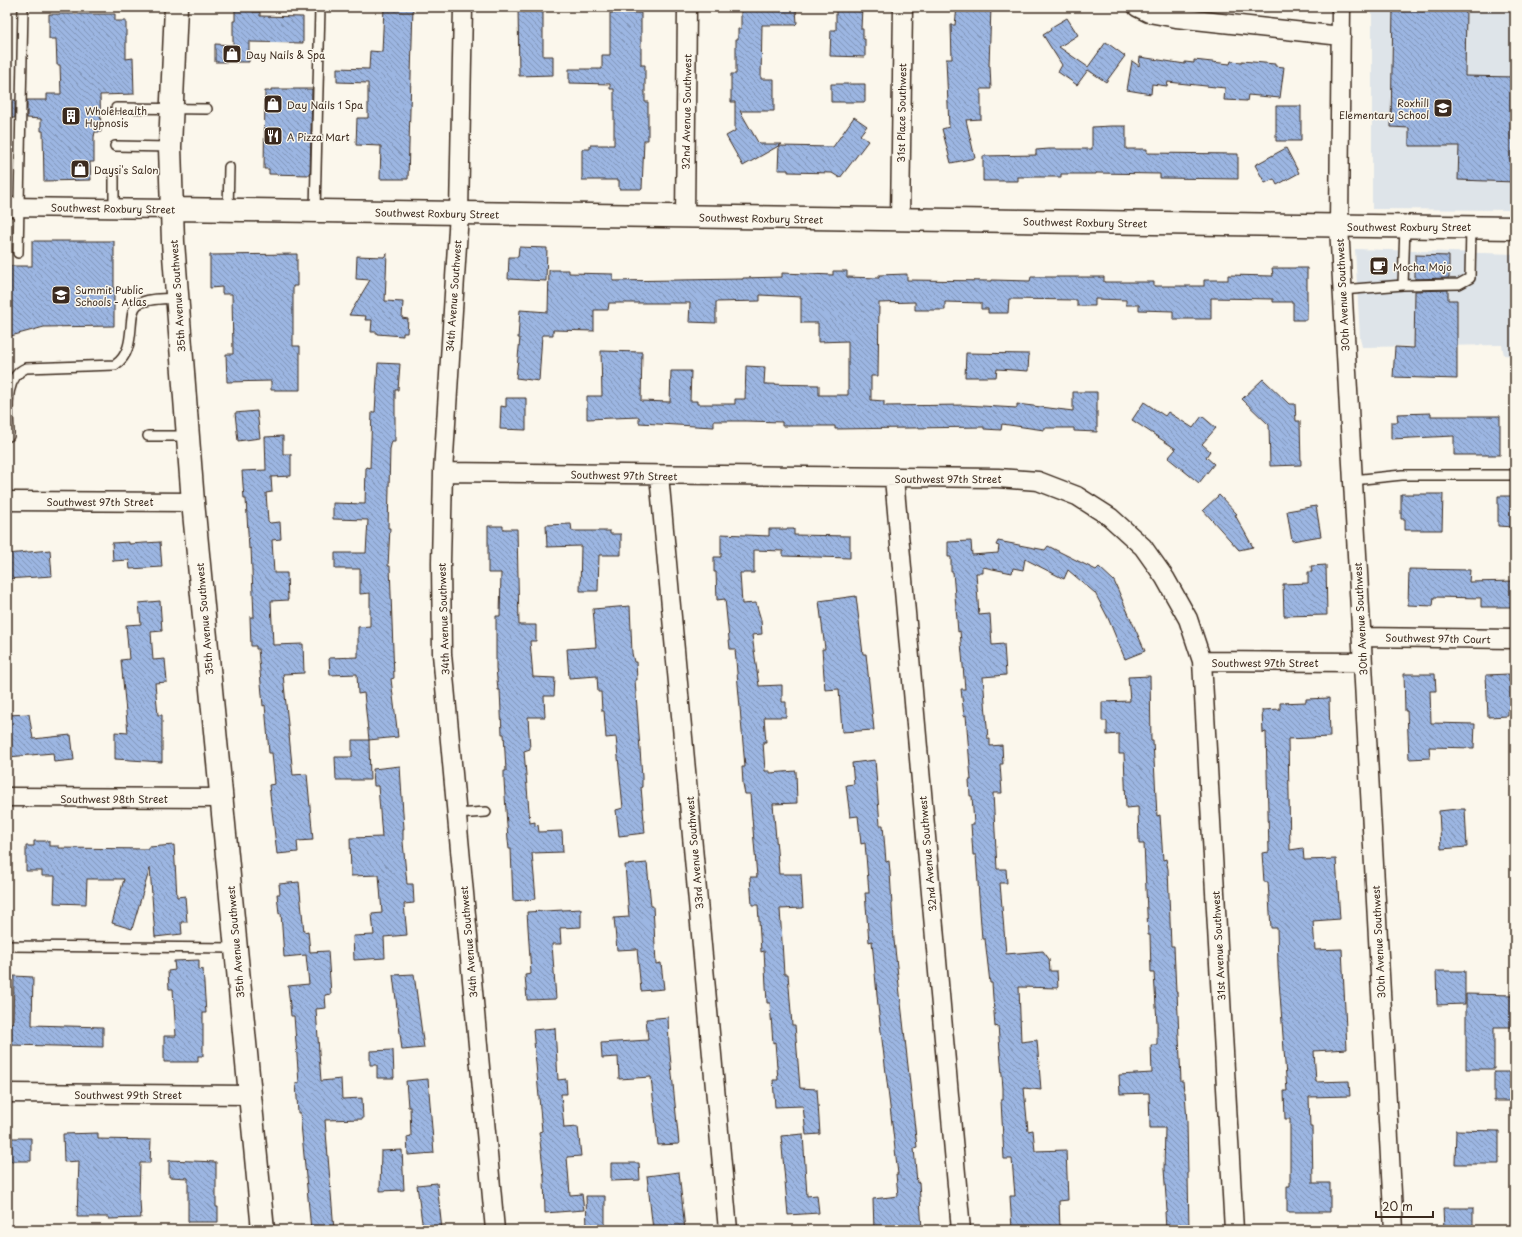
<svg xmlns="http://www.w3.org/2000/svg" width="1522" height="1237" font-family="'Playpen Sans',sans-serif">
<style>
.built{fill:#dee4e9}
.building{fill:url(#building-back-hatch);stroke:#3b2a1e}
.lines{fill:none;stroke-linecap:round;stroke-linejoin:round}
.lane-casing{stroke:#3b2a1e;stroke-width:12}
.street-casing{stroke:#3b2a1e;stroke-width:21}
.secondary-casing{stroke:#3b2a1e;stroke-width:25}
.lane{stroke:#fbf7ec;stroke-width:9}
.street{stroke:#fbf7ec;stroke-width:18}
.secondary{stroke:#fbf7ec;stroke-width:22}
.labels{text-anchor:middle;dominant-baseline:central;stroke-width:3;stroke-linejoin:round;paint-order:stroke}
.poi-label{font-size:10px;fill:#3b2a1e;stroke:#fbf7ec;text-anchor:start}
.street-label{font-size:10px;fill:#3b2a1e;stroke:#fbf7ec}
</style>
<defs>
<pattern id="building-back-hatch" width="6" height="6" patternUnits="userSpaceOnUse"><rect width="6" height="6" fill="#9cb6e2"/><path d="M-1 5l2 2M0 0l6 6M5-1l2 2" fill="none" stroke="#8094b7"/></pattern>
</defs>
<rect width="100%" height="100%" fill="#fbf7ec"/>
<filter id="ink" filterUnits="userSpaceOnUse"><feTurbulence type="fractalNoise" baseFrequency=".025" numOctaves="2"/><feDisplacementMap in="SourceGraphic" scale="8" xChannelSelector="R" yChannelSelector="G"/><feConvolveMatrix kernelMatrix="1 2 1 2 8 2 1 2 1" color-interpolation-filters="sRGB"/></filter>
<g filter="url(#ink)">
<!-- built -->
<path class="built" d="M1372,7H1515V210L1372,209Z
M1355,249L1515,254V356L1504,355L1502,345L1362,347L1360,338Z"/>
<!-- building -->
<path class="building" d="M384,7H413L408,179H380L381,146L356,145L357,118H368V83L337,82V68L369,69L370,51L382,52Z
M518,7H543V56H553V75L519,76Z
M741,7H766V10L796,9L797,23L795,25H762L761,79H774V111H740L759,144H782L743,166L726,136L735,131V102H731V74H736V39H738V29H741Z
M836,7H862L861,29H863V39H865V57L830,56L831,30H836Z
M957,7H991L989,66H990L991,89H981V119L966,120L975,158L951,163L942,129L949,127L946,59H952L951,25H955Z
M1393,7H1466L1465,76L1515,77V182L1458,180L1459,146H1409V128L1391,127Z
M253,9V12H260V16L303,17V43L249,42V62H215V44L233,45V21H235V10Z
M610,13H641V65H645V102H648V140H644L642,189H619V180H582V149H590V145H614V89H610V84L569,83V69H602V55H610Z
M49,14H115V21H126V59L133,58L134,94L100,95L101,132H95L94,137V162H90L91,180L44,181L43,131H41V119L27,118V100H47V94H61L60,65H57L56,39H49Z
M1067,18L1078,35L1059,47L1088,67L1106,42L1125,56L1106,82L1088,70L1077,85L1058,72L1062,65L1043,35L1051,30L1050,28Z
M1140,57L1185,64V62L1194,63V60L1230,64L1231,61L1242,62V61L1275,64V66L1284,67L1280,98L1248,95L1247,101L1224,100L1225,88L1168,82L1167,86L1152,84L1151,94L1127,90L1132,61L1139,66Z
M831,84H865V102H831Z
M271,89H312L310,175L269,174V169H264L265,91H271Z
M7,100H15V118H7Z
M1276,106H1301V141H1276Z
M854,117L867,126L860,135L868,141L840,178L832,173L788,172V170H778L779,146L833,147Z
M1111,126H1126V149H1147V153L1238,154V179L1160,178V174L1096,173V174H1061V177H1018V181H983V156L1036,155V150L1049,149H1092V127Z
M1286,148L1299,173L1277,185L1274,179L1265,183L1255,165Z
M32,241H114V326L44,327L7,337V266H32Z
M519,247L547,248L546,281L508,279L509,257H518Z
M387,253L385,301L403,302L402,318L408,319L407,333H403V336L377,334V332H371L372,320H365L366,316L349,315L370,280L356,279L357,256L384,257Z
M297,254V286H293V346H300V390H271V381L227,382L226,354H233L232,294H222V287L210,288V255Z
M1415,255L1449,256V278L1415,279Z
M1272,268H1307V320H1293V302H1273V299L1211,298V319H1173V311L1139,310V305H1126V300L1095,299V306H1077V300L1009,299L1008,313H988V309H981V303L945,302V310H915V302L879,303L878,376H871V400L884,401V406L964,405L1017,408V404L1073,411V392H1097V432L1074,431V428H1044V430L1002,424L1001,430L984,429V427L835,429V426H782V422L746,421H714V427L639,423V417L587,419V396H602L601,351L642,352L641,401L670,402L671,371H691L690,401H697V404H735V399H745L746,366L765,367L764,384L819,385V395H848V341L818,342V323H801V297L760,295V301L716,302V323L689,322L690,303H609L608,310H594V331L553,330V335H542L539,381L516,378L520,338H518L520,310L548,312L549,270H569V273L613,274V281L743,279V278L782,277V273L833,275V271H847V277L879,278V275L907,274V280L992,281V280L1030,281L1031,277H1104V282H1154V286H1204V280H1228V275L1273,276Z
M1448,290V300H1457V379L1393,377L1395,347L1414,348L1415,291Z
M966,353L1029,354L1028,371L997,369L996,377H965Z
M378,363L400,364L398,390H395V441H392L390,449L388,528H390L388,566H390L394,678L391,679L398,737L369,740L364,693L358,694L357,674L330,675L329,658L358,657V627L370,626V593L360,594V569H335V553H366L368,520L333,519V503L365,504L366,467L370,468L372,412H375Z
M1263,379L1289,404H1295L1296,421H1300L1301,465L1270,466L1269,425L1242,399Z
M506,398H526V430L500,429L501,406L506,407Z
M1144,402L1165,416L1168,412L1193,428L1202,416L1216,428L1202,444L1210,451L1206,457L1214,464L1199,483L1168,458L1176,449L1132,420Z
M257,411L260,438L238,441L235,413Z
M1431,413V416H1500V455H1454V436L1391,439V422H1398L1397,414Z
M283,436V454H291V476L271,477L272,492L266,493L268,521L270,523L280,522L281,539L272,540L274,573H287L288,600L271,601L273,645L303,644L304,673L283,674L293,775L307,774L313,840L297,841L298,852L277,854L269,785L275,784L272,753H269L265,705L263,706L258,649H256V646H251L250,617H254L251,548L249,549L246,499H244L242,471L266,470L265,437Z
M1401,494H1443L1442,530H1405V519H1401Z
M1219,495L1237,514L1235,515L1253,547L1239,550L1203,510Z
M1498,496H1515V527L1498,526Z
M1316,506L1321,536L1292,541L1287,511Z
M571,524L572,531H610V534H621V555H599L598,591H580L581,546L547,547L546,525Z
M488,526H503V529H517L519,625H536V641H530L533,677L555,678L554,696H544L545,717H528L530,749L524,751L530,823L535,822V826L538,825L539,832L562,831L563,852L532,853L536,899L513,901L511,849H509L508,840L504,781V771H506L504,734H502L500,690H498L496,668V616H500L501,573H488Z
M769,529H794V535L850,536V558L783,556V551L754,550V573H740L742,604L756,603L761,620L762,634L752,635L759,686L782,685V702H786V717H764L766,742H763L765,771H770V773L796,771L797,803L773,804L779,874H801L803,908L780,909L784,974H788L792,1025H795L800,1088L817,1089L820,1134L806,1135L803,1106L775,1107L773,1080H778L775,1042L773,1043L770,1003H767L764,951L761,952L758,905H752L750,877H757L750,794H745L743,784L742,767H745L735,649H730L725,599L717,600L716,572H714V557H721V534L769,536Z
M971,541L972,555L998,553L999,546L996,545L998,541L1045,550L1048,546L1096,570L1099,567L1114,581L1145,651L1125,659L1108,618L1095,593L1068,570L1064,579L1025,559L1023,570L1013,568L1012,573L983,567V573H976L979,615L990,614L992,645L1004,644L1006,675L983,677L988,739H990V746L1002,745L1003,764H1000L1002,793H993L997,869H1006L1007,883H1000L1006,954L1043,951L1049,959L1050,971H1057L1058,988L1019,987L1021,1042L1037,1040L1041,1090L1024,1088L1028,1131L1033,1130L1035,1151L1066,1150L1068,1200L1059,1201L1060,1230H1012L1010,1196H1015L1012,1159H1004L1001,1100H1003V1088L998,1026L995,1027L992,983H990L985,939H982L976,855H973L971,824H974L972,796H970L969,780H971L966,715L964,716L961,689H965L960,631L958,632L953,572H951V557H948V542Z
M129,542V544L160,542L162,567L130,569L129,560L113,561L112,543Z
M50,550L52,576L7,579V554Z
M1326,565L1327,615L1284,616L1283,584L1308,583V572H1312L1311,566Z
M1409,569L1470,570L1469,582L1515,581V607H1481V598L1434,597L1433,606L1408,605Z
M856,596L863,654H866L874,730L842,732L839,689L825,690L822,649H825L819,601Z
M160,601L162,631L151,632L153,660L165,659L167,682L155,683L158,715H162V762L115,759V732L128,733L121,660L129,659L126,625L141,624L139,603Z
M630,606L632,653L634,662H636L637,680H635L642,777V787H641L645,833L619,836L616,810L623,808L616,737L606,738L604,711H602L601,692H598L597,676L569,678L567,649L596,647L593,609Z
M1404,674H1435L1436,691H1430L1431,723L1475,724L1474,748L1429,747L1430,758L1409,759L1407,711H1405Z
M1509,674V682H1515V708L1508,709V716L1488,717L1486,675Z
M1150,676L1151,741H1153L1157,816L1160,815L1163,860L1166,859L1168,869L1171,946H1174L1176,992H1177L1181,1081H1183L1184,1092H1185L1187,1122L1189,1230H1166L1165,1212L1167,1211L1164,1169L1165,1128H1150L1149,1093L1120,1094L1119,1075L1152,1073L1151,1045H1157V1023L1154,973H1151L1150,935H1148L1144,844H1139L1138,807L1126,808L1124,754H1119V734L1107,735V721H1102V702L1130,701L1128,677Z
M1329,698L1330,737L1288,739L1290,850L1303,848L1304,860L1336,859L1340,919L1313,921L1315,950L1342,949L1347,1049L1314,1051L1316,1082L1349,1081L1350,1096L1309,1097L1310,1127H1312L1313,1183H1330V1212H1287V1186H1290V1119H1285L1284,1091H1287L1278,967L1277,928H1271L1268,882H1264L1262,853L1269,852L1266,732L1263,733L1262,710L1280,709V703L1306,702V699Z
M29,714L33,739L71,735L74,760L54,762L53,753L8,757L7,715Z
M352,740H369L370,780H336L335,757H352Z
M875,760L880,825H883L886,862L889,861L890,872L894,940L917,1147L914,1148L917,1183L919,1182L922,1230H874L873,1199L898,1196L896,1174H898L878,1006L872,941L869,942L865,893H869L865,843L861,844L858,816L850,817L846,785L854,784L852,763Z
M400,766L404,829H403V842L407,884H413L414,903L404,904L407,935L384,937L385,958L354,960L353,936L374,935L372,914L382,913L379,875L351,876L350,838L382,837L378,786H374L373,769Z
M1457,809H1465L1467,847L1441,849L1439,811Z
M34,841H49V846H59V848L149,849V847L174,845L177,897L185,896L187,922H181L182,934L155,937L150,868L132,929L112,923L124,879H87L86,904L54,903L55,876H42V871H26V846H34Z
M647,863L651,906H653L656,964L661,963L664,989L641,991L637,949L617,950L614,918L629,917L625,865Z
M299,882L304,932L308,931L310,952L328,951L331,994L325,995L326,1008L316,1009L321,1081L341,1079L342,1099L362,1098L363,1119L325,1120L334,1230H311L300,1113H298L296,1083H299L294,1016H291L288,986L309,984L306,955L284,957L281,913L279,914L277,894H280L279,884Z
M581,909V927L560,928L561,944H552L556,999L527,1000L525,975L531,974L527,912Z
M199,960V970L203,969L206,1013H203V1056H198V1062H164V1036H176L173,989H169L168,971L175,970L174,961Z
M1436,971H1465V1004L1437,1005Z
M414,974L424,1048L402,1050L393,975Z
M14,976L33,977L32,1025L103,1027V1047L7,1045V1023H13Z
M1466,994L1514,995V1027H1494V1069H1466Z
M668,1017L669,1044L679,1144L658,1145L651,1077L619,1079L618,1057L602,1058L601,1043L648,1040L646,1019Z
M555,1028L558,1080L566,1079L567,1094H561L564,1128L578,1127L581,1156L567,1157L570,1195L582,1194L584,1210L545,1213L544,1177L539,1132L542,1131L533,1030Z
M393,1050L394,1078H377V1065H370V1051Z
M1494,1072H1515V1101H1494Z
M428,1079L434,1153L408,1155L407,1137L411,1136L410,1107H408L406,1081Z
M1456,1130L1499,1131V1164H1455Z
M98,1133V1139L151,1140L150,1163H140L139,1200H140L141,1218L109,1219V1217H77L79,1161L64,1162L63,1134Z
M803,1134L807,1196L817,1195L819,1213L788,1215L781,1136Z
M8,1138H31V1161H8Z
M402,1150L404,1190L380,1191L381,1151Z
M169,1160L216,1162V1207H218V1222H188V1178L169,1177Z
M611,1163H639L640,1180L611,1181Z
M679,1172L685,1230H653L647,1176Z
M437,1183L442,1230H423L417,1185Z
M586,1196H605V1230H587Z
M1443,1208H1473V1230H1444Z"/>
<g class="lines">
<defs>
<path id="lane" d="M116,108L207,109
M115,146L170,147
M114,208V177
M228,210L229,167
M315,211L320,7
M18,253L23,7
M1403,285L1405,227
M1342,290L1403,285L1459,284L1470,278L1471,227
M9,436C9,414 2,378 26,368L115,365C139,349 125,313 138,304C148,298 166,299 177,298
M148,436H188
M1353,480L1402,475H1515
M456,814L486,812
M7,946L236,948"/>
<path id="street" d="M463,7L459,213L443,472L441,563L442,654L495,1230
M1137,7L1149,13L1176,18L1341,36
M1341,7L1339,226L1394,1230
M7,207L171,209
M685,217L687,7
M900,219L903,7
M443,472L998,478L1038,481L1077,496L1110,517L1143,547L1165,578L1188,619L1202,661L1234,1230
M659,475L728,1230
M894,478L961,1230
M7,501L193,502
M1362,637L1515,639
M1202,661L1362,662
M7,797L221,798
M7,1093L249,1095"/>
<path id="secondary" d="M176,7L170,147L173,242L193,502L263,1230
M171,209L1515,228"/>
</defs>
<!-- lane casing -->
<use href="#lane" class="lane-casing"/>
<!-- street casing -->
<use href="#street" class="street-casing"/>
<!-- secondary casing -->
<use href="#secondary" class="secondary-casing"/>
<!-- lane -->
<use href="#lane" class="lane"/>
<!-- street -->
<use href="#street" class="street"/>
<!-- secondary -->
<use href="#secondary" class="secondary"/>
</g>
</g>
<!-- icons -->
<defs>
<symbol id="shop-square" viewBox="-11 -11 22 22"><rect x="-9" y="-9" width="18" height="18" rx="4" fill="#3b2a1e" stroke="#fbf7ec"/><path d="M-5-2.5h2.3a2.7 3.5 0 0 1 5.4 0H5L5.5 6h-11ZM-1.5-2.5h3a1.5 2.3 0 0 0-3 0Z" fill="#fff"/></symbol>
<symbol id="school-square" viewBox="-11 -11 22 22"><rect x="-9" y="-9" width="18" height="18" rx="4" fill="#3b2a1e" stroke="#fbf7ec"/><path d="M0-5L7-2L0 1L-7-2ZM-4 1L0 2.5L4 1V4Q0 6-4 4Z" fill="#fff"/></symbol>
<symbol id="building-square" viewBox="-11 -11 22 22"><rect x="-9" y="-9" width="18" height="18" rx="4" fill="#3b2a1e" stroke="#fbf7ec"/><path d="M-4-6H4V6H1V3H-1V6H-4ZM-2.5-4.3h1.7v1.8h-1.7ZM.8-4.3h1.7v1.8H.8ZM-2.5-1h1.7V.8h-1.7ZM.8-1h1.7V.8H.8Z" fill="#fff"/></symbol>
<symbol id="restaurant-square" viewBox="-11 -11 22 22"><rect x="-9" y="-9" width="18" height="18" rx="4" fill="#3b2a1e" stroke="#fbf7ec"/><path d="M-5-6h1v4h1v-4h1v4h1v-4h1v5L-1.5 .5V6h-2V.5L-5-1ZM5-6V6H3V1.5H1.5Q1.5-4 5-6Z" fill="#fff"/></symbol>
<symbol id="cafe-square" viewBox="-11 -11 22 22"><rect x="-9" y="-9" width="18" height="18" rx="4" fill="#3b2a1e" stroke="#fbf7ec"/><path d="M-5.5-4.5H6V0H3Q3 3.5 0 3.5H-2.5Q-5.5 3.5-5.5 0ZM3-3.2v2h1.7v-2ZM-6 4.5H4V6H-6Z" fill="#fff"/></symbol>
</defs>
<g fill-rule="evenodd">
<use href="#shop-square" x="221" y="43" width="22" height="22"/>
<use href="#shop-square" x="262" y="93" width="22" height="22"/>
<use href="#school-square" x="1432" y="97" width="22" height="22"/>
<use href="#building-square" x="60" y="105" width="22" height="22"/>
<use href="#restaurant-square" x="262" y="125" width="22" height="22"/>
<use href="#shop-square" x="69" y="158" width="22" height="22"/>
<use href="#cafe-square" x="1368" y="255" width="22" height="22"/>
<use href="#school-square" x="50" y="284" width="22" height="22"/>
</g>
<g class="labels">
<!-- poi labels -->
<g class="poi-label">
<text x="246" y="54">Day Nails &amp; Spa</text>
<text x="1429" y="102" text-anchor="end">Roxhill<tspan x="1429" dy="12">Elementary School</tspan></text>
<text x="287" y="104">Day Nails 1 Spa</text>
<text x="85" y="110">WholeHealth<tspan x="85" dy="12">Hypnosis</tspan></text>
<text x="287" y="136">A Pizza Mart</text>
<text x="94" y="169">Daysi's Salon</text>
<text x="1393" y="266">Mocha Mojo</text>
<text x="75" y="289">Summit Public<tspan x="75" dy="12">Schools - Atlas</tspan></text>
</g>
<!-- street labels -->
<g class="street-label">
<text transform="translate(686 112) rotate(-89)">32nd Avenue Southwest</text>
<text transform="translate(901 113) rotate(-89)">31st Place Southwest</text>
<text transform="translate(113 208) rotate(1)">Southwest Roxbury Street</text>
<text transform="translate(437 213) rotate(1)">Southwest Roxbury Street</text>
<text transform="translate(761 218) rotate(1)">Southwest Roxbury Street</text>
<text transform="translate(1085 222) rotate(1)">Southwest Roxbury Street</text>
<text x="1409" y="226">Southwest Roxbury Street</text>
<text transform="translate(1342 295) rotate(-93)">30th Avenue Southwest</text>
<text transform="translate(177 296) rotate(-94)">35th Avenue Southwest</text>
<text transform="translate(453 296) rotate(-86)">34th Avenue Southwest</text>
<text transform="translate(624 475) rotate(1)">Southwest 97th Street</text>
<text x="948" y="478">Southwest 97th Street</text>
<text x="100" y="501">Southwest 97th Street</text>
<text transform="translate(204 619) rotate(-95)">35th Avenue Southwest</text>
<text transform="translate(443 619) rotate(-92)">34th Avenue Southwest</text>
<text transform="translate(1360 619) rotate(-93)">30th Avenue Southwest</text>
<text transform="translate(1438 638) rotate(1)">Southwest 97th Court</text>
<text x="1265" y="662">Southwest 97th Street</text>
<text x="114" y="798">Southwest 98th Street</text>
<text transform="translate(694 853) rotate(-95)">33rd Avenue Southwest</text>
<text transform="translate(927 854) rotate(-95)">32nd Avenue Southwest</text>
<text transform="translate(235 942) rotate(-95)">35th Avenue Southwest</text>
<text transform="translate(468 942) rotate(-95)">34th Avenue Southwest</text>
<text transform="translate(1378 942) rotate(-93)">30th Avenue Southwest</text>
<text transform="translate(1218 946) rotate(-93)">31st Avenue Southwest</text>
<text x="128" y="1094">Southwest 99th Street</text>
</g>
</g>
<!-- margin -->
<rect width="1522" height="1237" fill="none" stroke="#fbf7ec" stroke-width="24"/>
<rect x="12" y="12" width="1498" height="1213" fill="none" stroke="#3b2a1e" stroke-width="1.5" filter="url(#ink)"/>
<!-- scale -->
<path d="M1376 1211v6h57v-6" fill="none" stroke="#3b2a1e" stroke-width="2"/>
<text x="1382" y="1211" font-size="12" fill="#3b2a1e" stroke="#fbf7ec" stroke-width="3" paint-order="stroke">20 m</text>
</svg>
